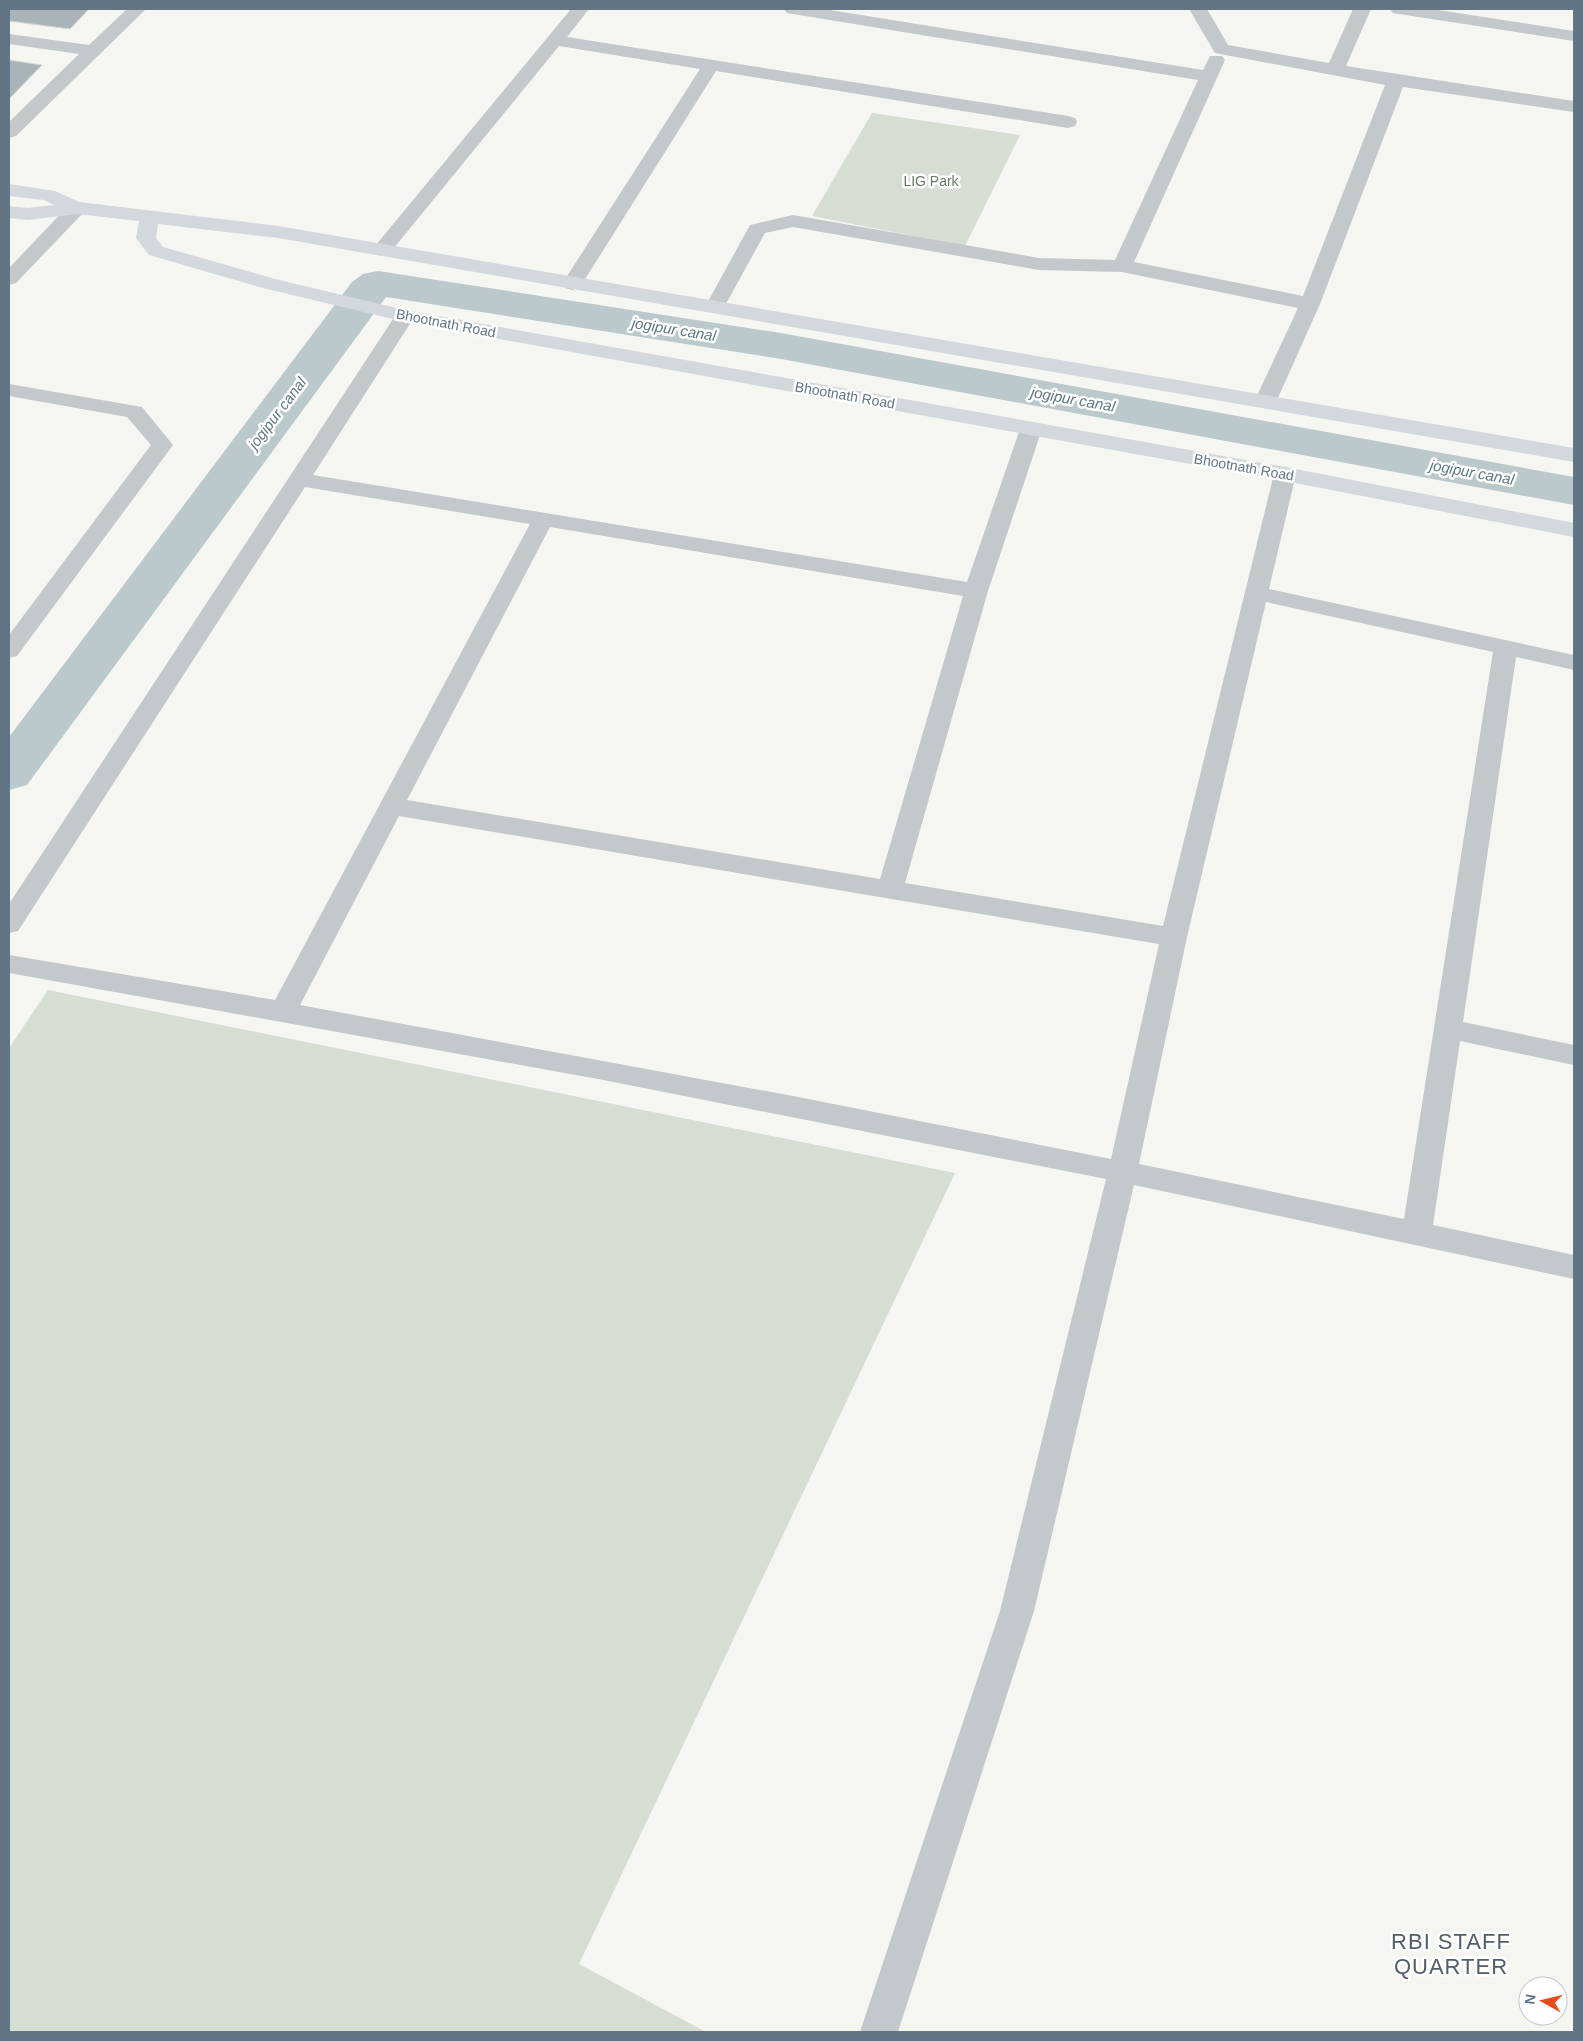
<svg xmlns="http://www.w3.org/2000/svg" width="1583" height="2041" font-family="Arial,sans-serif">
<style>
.green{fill:#d6ddd2}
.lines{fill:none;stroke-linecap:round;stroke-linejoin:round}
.canal{fill:#bbc8cc;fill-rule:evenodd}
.building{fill:#aab3b8;stroke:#d6d6d4}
.street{fill:#c4c8cb;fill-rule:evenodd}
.secondary{fill:#d3d8dc;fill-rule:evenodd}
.labels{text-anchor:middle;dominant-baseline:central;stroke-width:5;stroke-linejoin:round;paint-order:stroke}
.far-park-label{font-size:14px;fill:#677b62;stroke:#fff}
.far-street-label{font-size:14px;fill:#627584;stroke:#fff}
.far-water-label{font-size:15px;font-style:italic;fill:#5e7781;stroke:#fff}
.near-quarter-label{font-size:22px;letter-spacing:1px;fill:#515e68;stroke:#fff}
</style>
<rect width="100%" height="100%" fill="#f5f5f1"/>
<!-- green -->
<path class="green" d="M872,113L1020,135L965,246L812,216Z
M48,990L955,1173L579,1964L706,2032H9V1048Z"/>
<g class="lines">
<!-- canal -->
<path class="canal" d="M378,271L781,333L1574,477V505L781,359L386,297L27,785L9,790V737L352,282L363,274Z"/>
</g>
<!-- building -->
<path class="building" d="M9,9H89L70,29L9,21Z
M9,60L42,65L9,99Z"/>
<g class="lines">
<!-- street -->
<path class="street" d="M127,9H146L16,136L9,138V122L79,54L9,44V34L89,45Z
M571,9H589L567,37L1068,116L1075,118L1077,122L1075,126L1068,128L716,71L582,284L579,288L572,290L565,288L562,284L700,69L559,46L389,254L382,256L375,254L372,250L375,246Z
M784,9H824L1203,70L1210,56H1222L1225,60L1134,262L1303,296L1385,85L1215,53L1189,9H1207L1228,45L1329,63L1353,9H1371L1346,66L1574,101V112L1403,87L1320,304L1277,400L1274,405L1266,406L1258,405L1255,400L1298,308L1122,272L1039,270L793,227L765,233L722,311L715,313L708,311L705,307L750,225L793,215L1039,258L1115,260L1198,80L793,14L787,13Z
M1390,9H1432L1574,31V41L1399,14L1393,13Z
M77,202L84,204L87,208L84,212L16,283L9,285V268L70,204Z
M405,310L412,312L415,316L313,475L967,582L1020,429L1023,424L1031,422L1039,424L1042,429L988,591L905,883L1163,926L1274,474L1277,469L1285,467L1293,469L1296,474L1269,589L1574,655V670L1516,657L1463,1022L1574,1045V1065L1460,1041L1433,1225L1574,1255V1279L1134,1185L1034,1611L898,2032H860L1000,1611L1106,1179L598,1079L9,973V955L275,1000L530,524L305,487L18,931L9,933V904L395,316L398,312ZM550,527L963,596L880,879L407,800ZM1266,602L1493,652L1404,1219L1139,1164L1187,937ZM399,816L1159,944L1111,1159L793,1096L300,1005Z
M9,384L142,407L173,445L17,656L9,658V635L151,445L127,417L9,396Z"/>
<!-- secondary -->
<path class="secondary" d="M9,184L55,191L79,202L278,226L1574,448V462L278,238L158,224L156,238L163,247L275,279L405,310L1285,467L1574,523V537L1285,481L405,322L263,288L149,255L136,238L139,221L77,214L28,220L9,218V206L28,208L54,205L44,200L9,196Z"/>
</g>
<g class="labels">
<!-- far-park labels -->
<g class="far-park-label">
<text x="931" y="181">LIG Park</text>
</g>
<!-- far-street labels -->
<g class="far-street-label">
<text transform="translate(446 323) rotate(11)">Bhootnath Road</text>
<text transform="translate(845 395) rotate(10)">Bhootnath Road</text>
<text transform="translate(1244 467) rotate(10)">Bhootnath Road</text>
</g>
<!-- far-water labels -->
<g class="far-water-label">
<text transform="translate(674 329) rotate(9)">jogipur canal</text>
<text transform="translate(1073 399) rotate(10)">jogipur canal</text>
<text transform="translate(277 413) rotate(-53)">jogipur canal</text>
<text transform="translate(1472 472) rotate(10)">jogipur canal</text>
</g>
<!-- near-quarter labels -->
<g class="near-quarter-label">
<text x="1451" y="1941">RBI STAFF<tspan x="1451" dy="25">QUARTER</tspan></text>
</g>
</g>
<!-- border -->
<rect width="1583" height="2041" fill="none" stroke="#627584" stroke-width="20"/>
<!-- north arrow -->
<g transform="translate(1543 2001) rotate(278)"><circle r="24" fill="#ffffff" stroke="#c0c8ce"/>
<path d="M0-4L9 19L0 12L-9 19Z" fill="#ec4a1a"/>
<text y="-8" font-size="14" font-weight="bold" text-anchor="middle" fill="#627584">N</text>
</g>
</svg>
